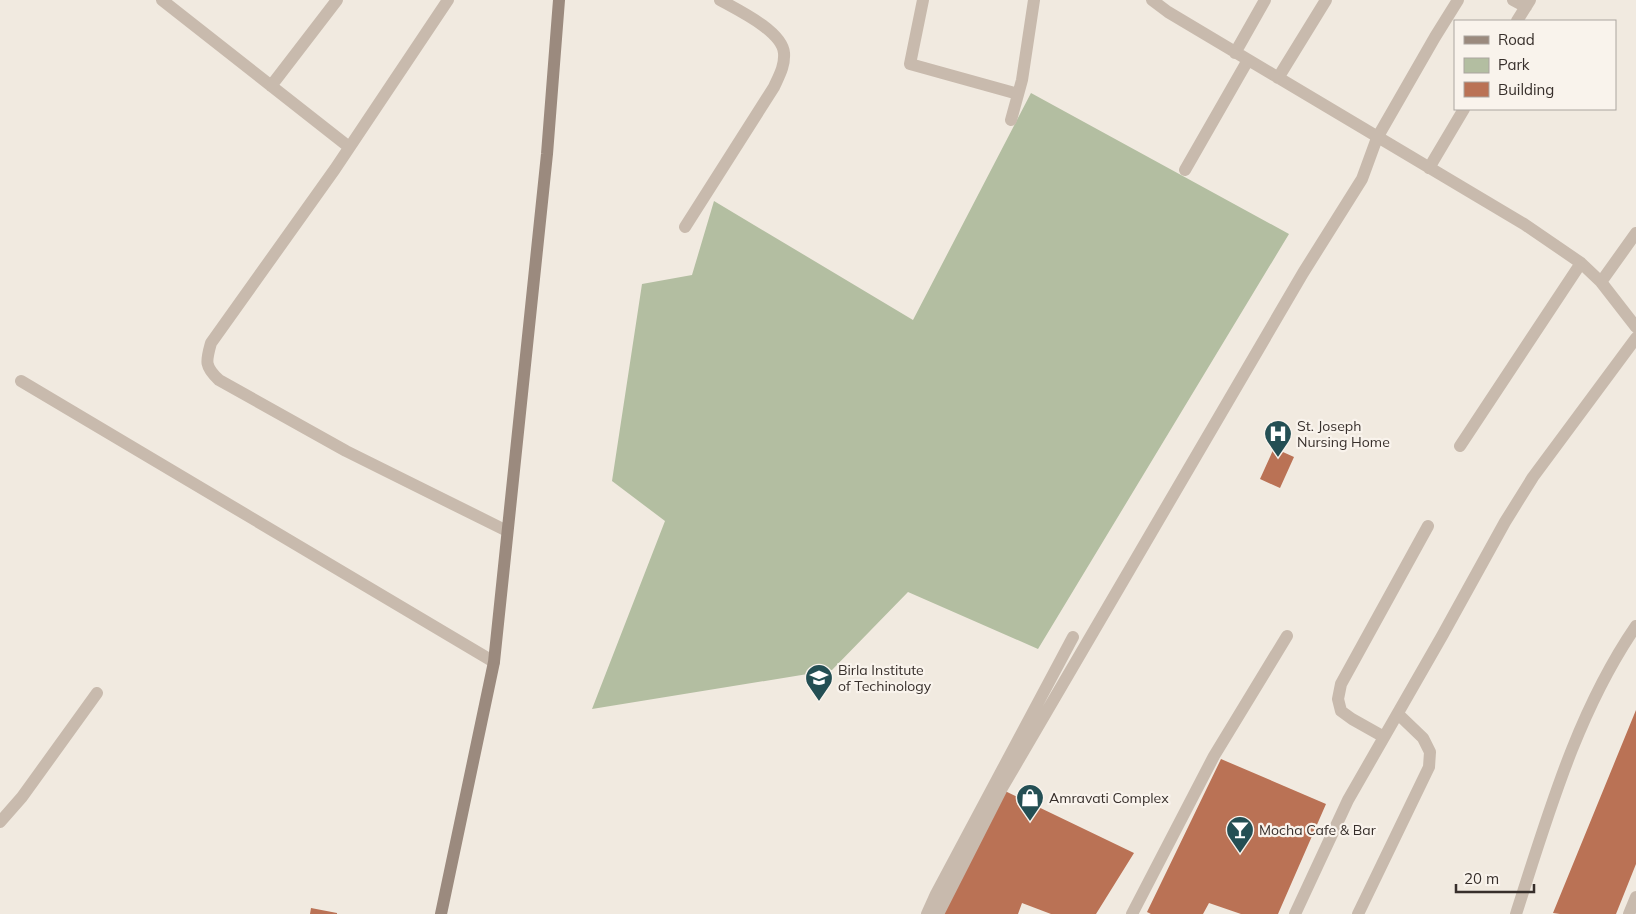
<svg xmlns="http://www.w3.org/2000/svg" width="1636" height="914" font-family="Mulish,sans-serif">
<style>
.green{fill:#b3bea1}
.building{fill:#ba7255}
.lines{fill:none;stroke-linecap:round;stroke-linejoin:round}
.street{stroke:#c8baad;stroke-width:12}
.secondary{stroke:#9b8a7e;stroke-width:12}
.labels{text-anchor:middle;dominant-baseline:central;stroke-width:4.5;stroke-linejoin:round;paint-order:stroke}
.poi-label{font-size:14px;fill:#372f2b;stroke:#f9f3ec;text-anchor:start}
</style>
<rect width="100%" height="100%" fill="#f1eae0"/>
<!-- green -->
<path class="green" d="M1031,93L1289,234L1038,649L908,592L832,670L592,709L665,521L612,481L642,284L692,275L714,201L913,320Z"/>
<!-- building -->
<path class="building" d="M1274,448L1294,457L1280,488L1260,479Z
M1636,710V864L1616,914H1560L1553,913Z
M1221,759L1326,804L1278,914H1241L1209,903L1203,914H1151L1147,912Z
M1005,791L1134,853L1096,914H1051L1022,903L1018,914H943Z
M311,908L337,913V914H310Z"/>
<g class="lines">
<!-- street -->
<path class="street" d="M162,0L349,147
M448,0L335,169L211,343C206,361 204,366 219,380L346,451L507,531
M923,0L910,64L1018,94
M1152,0L1168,12L1524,224L1581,263L1601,282L1636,327
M1513,0L1526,7
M1517,21L1530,0
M1235,53L1265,0
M1278,78L1326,0
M271,86L337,0
M1011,120L1022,80L1034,0
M1429,168L1464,109
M1185,170L1248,60
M685,227L774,87C779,76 785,66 784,53C782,31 738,10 720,0
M1601,282L1636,233
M21,381L494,662
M1460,446L1581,263
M1384,737L1352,719L1341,711L1338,699L1341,684L1428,526
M0,822L22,797L97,693
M927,914L936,894L1073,637
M938,914L1002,788L1303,273L1362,179L1377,138L1435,37L1458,0
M1132,914L1214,756L1287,636
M1295,914L1348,800L1442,636L1505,522L1533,477L1636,338
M1358,914L1429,767L1430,752L1423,738L1398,714
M1516,914C1548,815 1577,712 1636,626
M1629,914L1636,897"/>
<!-- secondary -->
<path class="secondary" d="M441,914L494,662L547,154L559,0"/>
</g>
<!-- icons -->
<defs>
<symbol id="hospital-pin" viewBox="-11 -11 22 30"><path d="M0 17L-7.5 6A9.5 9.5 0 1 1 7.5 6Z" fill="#244f54" stroke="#f9f3ec"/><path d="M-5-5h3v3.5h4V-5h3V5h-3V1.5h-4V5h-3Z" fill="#fff"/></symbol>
<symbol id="university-pin" viewBox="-11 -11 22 30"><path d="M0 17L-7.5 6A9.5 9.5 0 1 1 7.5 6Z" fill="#244f54" stroke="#f9f3ec"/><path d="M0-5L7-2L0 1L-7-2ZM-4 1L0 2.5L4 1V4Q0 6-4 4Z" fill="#fff"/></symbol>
<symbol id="shop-pin" viewBox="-11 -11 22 30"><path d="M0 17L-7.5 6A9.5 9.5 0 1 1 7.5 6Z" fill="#244f54" stroke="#f9f3ec"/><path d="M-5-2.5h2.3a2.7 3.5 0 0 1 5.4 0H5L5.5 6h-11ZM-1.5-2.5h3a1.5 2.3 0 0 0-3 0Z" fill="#fff"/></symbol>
<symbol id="bar-pin" viewBox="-11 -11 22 30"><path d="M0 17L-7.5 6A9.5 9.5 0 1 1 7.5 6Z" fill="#244f54" stroke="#f9f3ec"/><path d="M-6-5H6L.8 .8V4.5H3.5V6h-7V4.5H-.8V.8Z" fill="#fff"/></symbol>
</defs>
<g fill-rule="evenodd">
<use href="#hospital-pin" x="1262" y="418" width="32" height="43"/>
<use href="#university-pin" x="803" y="662" width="32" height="43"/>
<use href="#shop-pin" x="1014" y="782" width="32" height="43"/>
<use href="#bar-pin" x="1224" y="814" width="32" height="43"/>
</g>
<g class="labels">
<!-- poi labels -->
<g class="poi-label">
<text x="1297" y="426">St. Joseph<tspan x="1297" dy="16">Nursing Home</tspan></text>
<text x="838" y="670">Birla Institute<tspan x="838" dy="16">of Techinology</tspan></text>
<text x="1049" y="798">Amravati Complex</text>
<text x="1259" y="830">Mocha Cafe &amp; Bar</text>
</g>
</g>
<!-- legend -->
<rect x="1454" y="20" width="162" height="90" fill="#f9f3ec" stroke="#aba59f"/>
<rect x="1464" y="36" width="25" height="8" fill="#9b8a7e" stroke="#aba59f"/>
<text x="1498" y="45" font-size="15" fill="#372f2b">Road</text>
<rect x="1464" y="58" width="25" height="15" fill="#b3bea1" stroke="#aba59f"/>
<text x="1498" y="70" font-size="15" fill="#372f2b">Park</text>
<rect x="1464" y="82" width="25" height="15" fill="#ba7255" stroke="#aba59f"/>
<text x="1498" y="95" font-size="15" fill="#372f2b">Building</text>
<!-- scale -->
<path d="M1456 884v8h78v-8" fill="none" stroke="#372f2b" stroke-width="2.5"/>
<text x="1464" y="884" font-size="15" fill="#372f2b" stroke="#f9f3ec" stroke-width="4" paint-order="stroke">20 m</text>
</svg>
